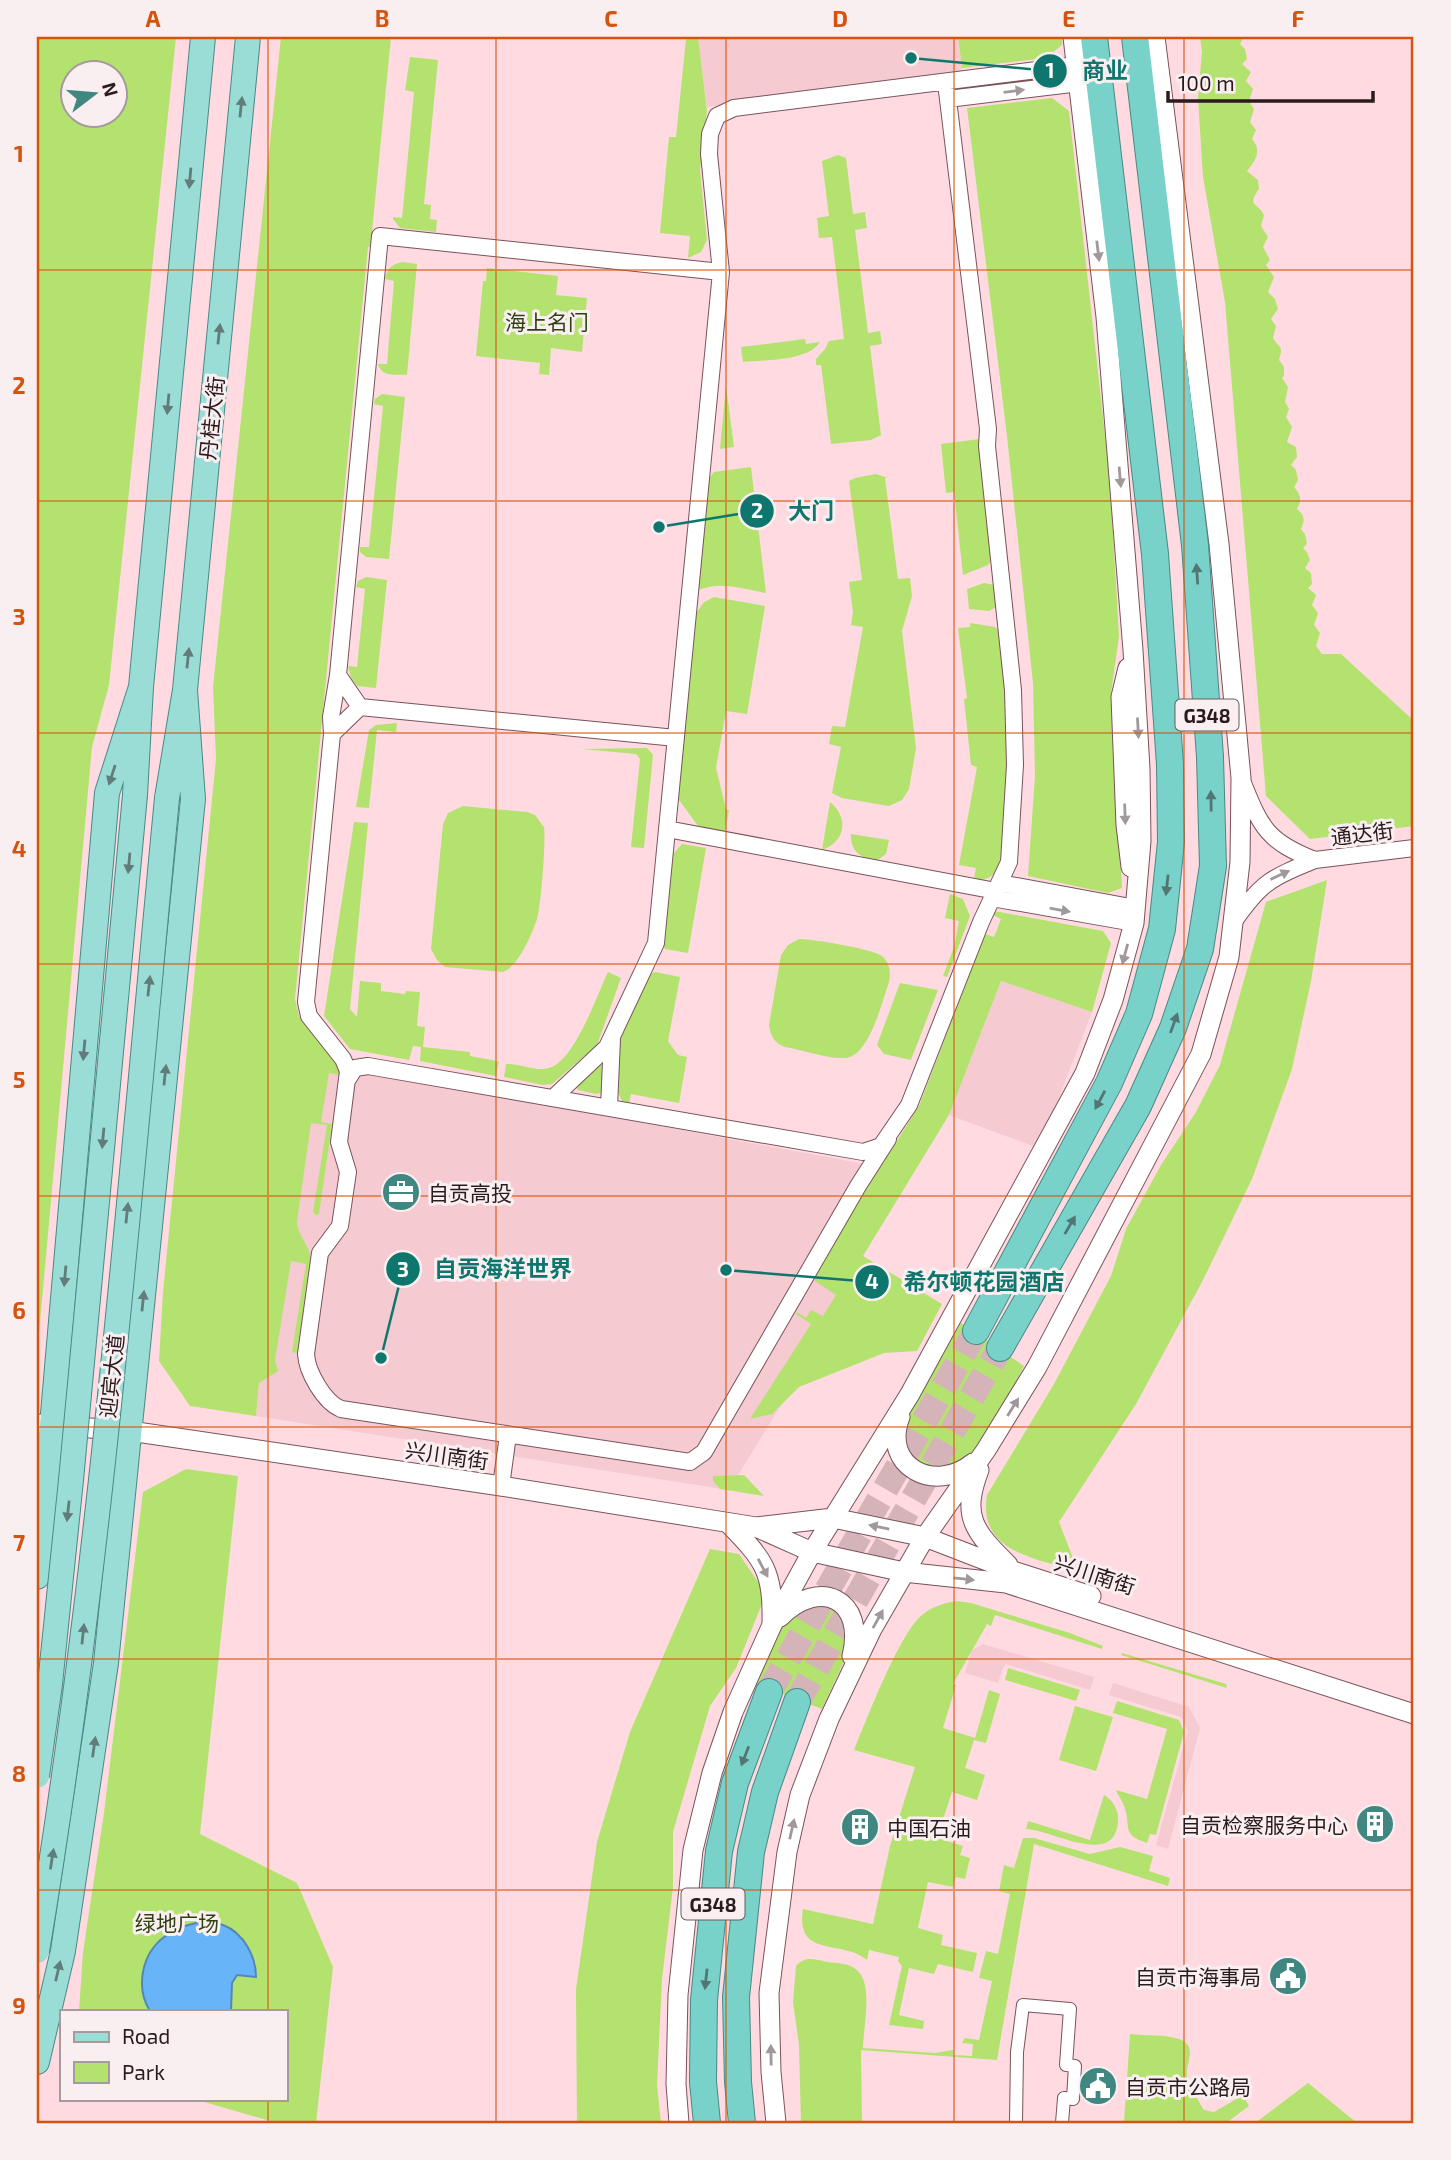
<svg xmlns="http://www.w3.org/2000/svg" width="1451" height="2160" font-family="'Exo 2','Noto Sans SC',sans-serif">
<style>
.built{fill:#f5cad1}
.green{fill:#b4e26e;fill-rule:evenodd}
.water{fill:#68b4f8;stroke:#5686b7;stroke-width:2}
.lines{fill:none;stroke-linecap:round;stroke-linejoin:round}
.trunk-tunnel{stroke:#d5b4b9;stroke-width:26;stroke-dasharray:26 13;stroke-linecap:butt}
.pedestrian-casing{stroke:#79535a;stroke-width:14}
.minor-casing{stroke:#79535a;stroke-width:18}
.tertiary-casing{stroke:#79535a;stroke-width:21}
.primary-casing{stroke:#488a85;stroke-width:26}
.trunk-casing{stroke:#488a85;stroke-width:28}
.pedestrian{stroke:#fff;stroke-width:12}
.minor{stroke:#fff;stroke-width:16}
.tertiary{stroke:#fff;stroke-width:19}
.primary{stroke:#9addd7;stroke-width:24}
.trunk{stroke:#78d2ca;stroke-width:26}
.primary-bridge-casing{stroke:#488a85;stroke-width:26;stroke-linecap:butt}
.primary-bridge{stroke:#9addd7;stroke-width:24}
.oneway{fill:#a0989a}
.oneway2{fill:#627c7a}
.oneway3{fill:#527674}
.grid{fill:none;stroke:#d5530e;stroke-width:2;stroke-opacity:0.55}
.labels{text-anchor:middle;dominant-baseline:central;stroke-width:6;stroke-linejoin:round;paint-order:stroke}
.shield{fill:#f9eff1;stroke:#695b5d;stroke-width:2}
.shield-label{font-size:19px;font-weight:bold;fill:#2b1b1e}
.park-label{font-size:21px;fill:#304111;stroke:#f9eff1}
.street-label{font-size:21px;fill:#2b1b1e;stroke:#f9eff1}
.poi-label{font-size:21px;fill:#2b1b1e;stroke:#f9eff1;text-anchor:start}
.leader{fill:none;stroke:#0f766e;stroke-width:2.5}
.callout-dot{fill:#0f766e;stroke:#f9eff1;stroke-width:2.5}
.mark-label{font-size:21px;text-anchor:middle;font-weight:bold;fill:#fff}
.callout-label{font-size:23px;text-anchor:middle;font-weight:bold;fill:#0f766e;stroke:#f9eff1;stroke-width:6;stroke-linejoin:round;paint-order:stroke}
.neatline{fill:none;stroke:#d5530e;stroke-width:2.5}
.grid-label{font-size:23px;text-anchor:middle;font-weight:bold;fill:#d5530e}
</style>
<rect width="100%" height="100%" fill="#ffdae0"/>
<!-- built -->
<path class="built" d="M698,37H958L963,76L707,107Z
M1001,981L1092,1012L1056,1105L1033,1146L949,1115Z
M291,1058L881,1167L817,1269L847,1297L729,1490L256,1416Z
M983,1644L1094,1677L1090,1690L1006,1664L1003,1668L998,1683L965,1673L972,1650Z
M1113,1683L1189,1707L1200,1728L1168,1849L1156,1845L1188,1731L1181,1717L1109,1695Z"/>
<!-- green -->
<path class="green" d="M37,37H176L109,685L92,747L37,1356ZM74,74H116V116H74Z
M281,37H391L371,242L374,247H368L295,999L299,1016L338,1065L340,1075L329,1073L321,1122L332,1124L319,1214L316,1215L313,1212L327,1125L311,1123L297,1221C297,1235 310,1245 311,1260L297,1353L292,1352L306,1264L291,1261L275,1360L278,1371L259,1383L256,1416L190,1406L159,1361L163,1292L216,759L213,687Z
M680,37H698L707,111L700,170L707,240L701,252L688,258L690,236L660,233L669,137H676L686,39Z
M958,37H1062V45L1046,58L962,68Z
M1200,37H1244L1240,44L1245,49L1247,59L1242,64L1251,72L1246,81L1253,89L1249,101L1254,109L1250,122L1256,130L1252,139C1262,151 1256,160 1247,171L1258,180L1259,189C1246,207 1258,202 1264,215L1261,226L1268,237L1263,247L1270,260L1266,265L1274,277L1268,292L1275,299L1278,309L1271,319L1276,326L1273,338C1279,349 1284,344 1279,360L1284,367V376L1282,378L1288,387L1285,402L1289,409L1286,417L1292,427L1287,442L1296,447L1297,457L1291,465L1296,470L1298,480L1294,487C1301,495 1302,500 1297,509C1305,515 1305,521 1301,529L1305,534L1307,544L1303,548L1307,552L1310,560L1305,568L1311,573L1312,584L1308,588L1316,595L1312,605L1318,613L1314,625L1320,633L1316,646L1322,654H1341L1414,721V826L1310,839L1266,796L1225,302L1203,177L1198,98L1202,52Z
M410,57L438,60L424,204L431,205L430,219L437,220L436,232L400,228L393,219V217L402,218L414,92L405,90Z
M1052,98L1069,111L1110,480L1119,636L1111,693L1122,888L1108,893L1028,876L1035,776L1033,683L1007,436L967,108Z
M838,155L846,158L853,214L865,212L867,228L855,230L868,333L880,331L882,344L870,346L881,435L871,440L831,444L821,365H816V359L825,349L829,341L844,339L832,237L819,238L817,218L829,216L822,161Z
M402,262L417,264L407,375C396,374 382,378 378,364H387L394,281L385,279C387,269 392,264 402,262Z
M487,268L558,276L556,295L587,298L582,352L551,348L549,375L539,374L540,363L476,356L483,281H486Z
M805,339L806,344L820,342C809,361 764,360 743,362L741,347Z
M726,385L734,447L720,449Z
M382,394L405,397L389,559L366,557L360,552V547H369L383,406L374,404L375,399Z
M980,439L993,558L988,565L963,575L954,492L946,493L941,444Z
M751,467L766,593C743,589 719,580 697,591L708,480L714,472Z
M876,474L888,478H885L898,579L910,578L912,596L902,631L916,748L909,789L902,800L889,806L842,798L832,793L841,747L829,744L832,726L845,727L863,627L851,625L853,612L849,582L862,580L849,481L855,478Z
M366,577L387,580L376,688L357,686L351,678L348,666L357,667L365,589L356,587L358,581Z
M984,583L995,585L998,606L989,611L969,609L967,589Z
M714,597L765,606L747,714L726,711L716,768L726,809L729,810L725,833L698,826L679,800L678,794L696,613L704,602Z
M970,623L995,627L1000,632L1009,734L1003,859C996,873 991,882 974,879L976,868L959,865L977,767L971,765L964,699L967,698L958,628L970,627Z
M397,723L396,732L377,730L369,808L356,807L369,730L376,725Z
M647,748L653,755L644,848L631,847L640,759L636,754L582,749Z
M830,802C849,817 846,842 822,850Z
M463,806L527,812L535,815L544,827C546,840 541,906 537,919C532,934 518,967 503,972L445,967L437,960L431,949L443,824L448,813Z
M354,822L368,823L350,1009L357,1017L360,981L381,983V991L405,994L406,991L420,992L417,1026L425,1027L423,1047L470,1052V1056L497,1061L499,1062L496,1076L420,1061L421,1047L413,1046L409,1060L350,1049L324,1016Z
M851,834L889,840L886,854L876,861C860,858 850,850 851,834Z
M682,844L706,848L688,953L665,949L663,945L672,855Z
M1327,880L1311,981L1292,1069L1252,1179L1203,1280L1136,1404L1059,1522L1078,1571C1037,1559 977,1552 987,1495L1054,1384L1111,1276L1126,1229L1161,1165L1196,1112L1220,1065L1266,902Z
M950,894L963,899L970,916L947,977L943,976L954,947L959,921L945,918Z
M994,911L1103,931L1111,943L1092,1012L1001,981L949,1115L863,1256L942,1304L917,1351L884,1353L799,1387L772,1414L750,1419L811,1324L796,1314L797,1312L806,1318L811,1310L823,1316L836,1295L815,1281L816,1269L919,1106L985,934L994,937L1001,919L991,914Z
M799,939C813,939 873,949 882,956C890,963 891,972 889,982C882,1002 869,1057 845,1058C826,1059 804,1050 785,1047C775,1044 770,1035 769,1025L781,955L788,945Z
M608,972L621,978L597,1045L552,1084L543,1085L504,1077L506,1064C519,1063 536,1072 549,1068C574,1062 597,995 608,972Z
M655,972L680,977L668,1041L678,1055L687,1057L679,1103L631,1094L629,1105L622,1101L617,1090L618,1042L650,974Z
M900,983L938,990L911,1060L884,1054L877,1045Z
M599,1064L603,1066L601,1093L596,1094L578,1090L576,1087Z
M961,1323L1024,1366C1013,1387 976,1461 954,1468C945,1471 930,1467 921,1467L905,1446V1421Z
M186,1469L238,1476L200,1834L297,1883L333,1967L316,2123H277L194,2099H285V2011H79L83,1952L104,1813L143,1492Z
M744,1475L764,1496L720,1489L713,1481V1476Z
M710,1549L739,1554L766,1594L736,1668L710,1706L673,1832V1887L662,1979L657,2085L661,2123H577L576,1989L597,1842L630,1732Z
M957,1601L971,1603L1070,1633L1103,1646L1102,1649L995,1615L991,1626L987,1624L953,1684L956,1685L943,1728L975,1738L989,1690L1000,1694L986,1743L974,1740L965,1768L985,1775L977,1800L952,1792L937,1838L963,1846L960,1855L970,1858L965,1879L956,1877L953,1887L928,1882L918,1928L943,1935L941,1945L977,1953L973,1972L938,1964L934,1974L909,1968L899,2015L924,2021L923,2029L889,2025L902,1966L898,1961L899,1957L869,1950L867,1960C842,1939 795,1959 803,1909L873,1924L890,1846L915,1767L854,1750C867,1719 899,1634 922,1615C933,1606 944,1603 957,1601Z
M808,1604L832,1606L848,1624L846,1657L822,1709L757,1684L781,1626Z
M1122,1653L1226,1684L1227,1688L1121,1655Z
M1008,1668L1080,1690L1076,1701L1005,1680Z
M1117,1701L1179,1720L1184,1732L1156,1835L1150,1834L1147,1843C1120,1834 1132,1827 1124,1806C1122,1800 1118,1796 1116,1790L1147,1799L1167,1729L1113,1713Z
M1075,1706L1113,1717L1096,1771L1059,1760Z
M1104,1795C1112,1800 1118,1808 1118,1818C1118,1871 1051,1829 1026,1829L1028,1821L1090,1840Z
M1023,1838H1034L1090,1854L1120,1847L1153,1856L1149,1871L1170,1878L1168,1886L1034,1844L997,2060L861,2050L862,2123H801L799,2045L793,2002L796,1966C805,1956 814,1959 827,1962C835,1963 847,1963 854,1968C875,1980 863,2027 863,2048L935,2053L953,2050V2055L972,2056L973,2044L962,2043L965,2038L979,2040L992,1981L979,1978L986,1951L998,1954L1010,1894L999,1891L1004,1865L1014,1868Z
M1130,2034C1145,2036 1165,2034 1179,2039C1199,2046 1185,2063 1187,2077C1187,2079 1202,2108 1204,2110L1214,2112L1243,2095L1249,2106L1226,2123H1124Z
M1308,2083L1357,2123H1255Z"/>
<!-- water -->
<path class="water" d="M200,1922C207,1923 216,1923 223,1925C244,1933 256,1957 256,1977L237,1975L232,1983L231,2011H150C135,1987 142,1954 164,1937C175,1928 187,1925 200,1922Z"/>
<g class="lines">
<!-- trunk-tunnel -->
<path class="trunk-tunnel" d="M769,1692L976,1331
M797,1702L1000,1348"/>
<defs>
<path id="pedestrian" d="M1016,2123L1017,2052L1023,2005L1070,2009L1066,2065L1075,2066L1073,2099L1064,2098L1062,2123"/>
<path id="minor" d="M948,99L1080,83
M721,272L380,236L338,675L331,717L332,734L306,1002L309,1016L343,1059L348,1071L339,1142L348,1172L340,1226L320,1253L306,1354C307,1372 324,1402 341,1409L690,1462L704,1452L858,1186L888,1139
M338,675L360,707L676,738
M332,734L360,707
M667,829L996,891
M1315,860L1414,848
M1000,883L1136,908
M992,898L1134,923
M1233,923C1261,882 1271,878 1315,860C1268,842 1261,828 1243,783
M348,1079L355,1068L368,1066L863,1152L881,1146L909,1105L981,922L1009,862L1015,765L1013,690L987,446L988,429L946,83
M553,1098L607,1047L656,943L721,272L709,154L710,134L717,116L734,108L1077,65
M609,1107L612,1039
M501,1486L508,1435"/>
<path id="tertiary" d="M1128,668L1121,697L1126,825L1131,867
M900,1417C881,1467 935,1494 973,1463
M37,1424L130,1431L501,1486L756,1527L812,1552L904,1572L1006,1583L1414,1714
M979,1470C961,1517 974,1531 1008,1565
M728,1523C764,1560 773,1570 772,1623
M756,1527L833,1518L925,1537L1013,1571L1091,1596
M780,1617C820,1577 866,1599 852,1656
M679,2123L676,2084L678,1995L693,1850L712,1773L733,1712L772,1625L812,1552L910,1394L1085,1073L1113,1000L1134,923L1141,841L1140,769L1133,650L1106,317L1073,37
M776,2123L771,2072L769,1993L787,1852L800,1795L829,1719L872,1629L925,1537L986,1450L1037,1367L1201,1054L1229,957L1240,862L1241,778L1219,544L1155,37"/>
<path id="primary" d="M135,795L141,687L203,37
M167,798L185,690L248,37
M37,1577L52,1425L107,793L141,687
M37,2062L63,1951L106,1663L193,799L185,690"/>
<path id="trunk" d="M976,1331L1109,1083L1139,1014L1162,929L1171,842L1170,764L1155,554L1094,37
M1000,1348L1138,1106L1173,1028L1200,949L1213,866L1210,757L1195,545L1135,37
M707,2123L703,2082L704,2000L719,1851L735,1783L769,1692
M742,2123L738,2082L736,1997L751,1852L765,1792L797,1702"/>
</defs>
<!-- pedestrian casing -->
<use href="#pedestrian" class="pedestrian-casing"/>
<!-- minor casing -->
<use href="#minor" class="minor-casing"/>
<!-- tertiary casing -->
<use href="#tertiary" class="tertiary-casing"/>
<!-- primary casing -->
<use href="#primary" class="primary-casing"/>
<!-- trunk casing -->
<use href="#trunk" class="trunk-casing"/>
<!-- pedestrian -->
<use href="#pedestrian" class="pedestrian"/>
<!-- minor -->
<use href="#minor" class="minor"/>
<!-- tertiary -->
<use href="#tertiary" class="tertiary"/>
<!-- primary -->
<use href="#primary" class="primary"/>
<!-- trunk -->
<use href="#trunk" class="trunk"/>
<defs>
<path id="primary-bridge" d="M37,1776L50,1684L71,1480L135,795
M37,1951C101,1569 130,1183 167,798"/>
</defs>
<!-- primary-bridge casing -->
<use href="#primary-bridge" class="primary-bridge-casing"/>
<!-- primary-bridge -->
<use href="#primary-bridge" class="primary-bridge"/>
</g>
<!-- one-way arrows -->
<defs><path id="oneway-solid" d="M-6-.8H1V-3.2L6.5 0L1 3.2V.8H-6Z" transform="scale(1.75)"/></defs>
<g class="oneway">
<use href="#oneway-solid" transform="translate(1014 91) rotate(-7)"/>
<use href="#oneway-solid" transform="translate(1098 251) rotate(83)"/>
<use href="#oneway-solid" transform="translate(1120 477) rotate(85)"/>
<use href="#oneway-solid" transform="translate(1138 728) rotate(87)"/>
<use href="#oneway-solid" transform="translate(1125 814) rotate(88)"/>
<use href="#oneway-solid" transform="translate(1280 875) rotate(-25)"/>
<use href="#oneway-solid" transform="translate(1060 910) rotate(10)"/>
<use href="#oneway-solid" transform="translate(1125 954) rotate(105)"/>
<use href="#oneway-solid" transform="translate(1013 1407) rotate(-58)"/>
<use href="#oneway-solid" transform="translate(879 1527) rotate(-168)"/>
<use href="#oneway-solid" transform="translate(763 1568) rotate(62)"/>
<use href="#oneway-solid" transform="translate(964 1579) rotate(6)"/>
<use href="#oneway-solid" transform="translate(878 1619) rotate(-61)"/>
<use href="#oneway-solid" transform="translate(792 1829) rotate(-77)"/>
<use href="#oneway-solid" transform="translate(771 2055) rotate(-91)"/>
</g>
<g class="oneway2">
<use href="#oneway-solid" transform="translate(241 107) rotate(-84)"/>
<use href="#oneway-solid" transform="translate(190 178) rotate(95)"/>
<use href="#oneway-solid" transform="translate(219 334) rotate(-84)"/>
<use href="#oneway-solid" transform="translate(168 404) rotate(95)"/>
<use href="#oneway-solid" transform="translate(188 658) rotate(-84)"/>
<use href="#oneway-solid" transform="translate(112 775) rotate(108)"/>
<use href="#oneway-solid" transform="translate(129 863) rotate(95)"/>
<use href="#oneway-solid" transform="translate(149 986) rotate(-84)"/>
<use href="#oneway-solid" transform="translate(84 1050) rotate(95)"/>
<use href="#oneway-solid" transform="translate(165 1075) rotate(-84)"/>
<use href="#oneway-solid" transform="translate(103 1138) rotate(95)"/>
<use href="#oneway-solid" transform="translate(127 1213) rotate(-84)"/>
<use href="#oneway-solid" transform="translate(65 1276) rotate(95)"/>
<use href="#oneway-solid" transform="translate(143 1301) rotate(-84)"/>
<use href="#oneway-solid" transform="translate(68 1511) rotate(96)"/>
<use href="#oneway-solid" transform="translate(83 1634) rotate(-84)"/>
<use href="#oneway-solid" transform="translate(94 1747) rotate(-82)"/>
<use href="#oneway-solid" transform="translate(52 1859) rotate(-81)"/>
<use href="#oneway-solid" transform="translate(58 1971) rotate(-77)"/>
</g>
<g class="oneway3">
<use href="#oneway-solid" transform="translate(1197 574) rotate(-94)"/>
<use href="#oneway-solid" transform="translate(1211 801) rotate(-91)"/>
<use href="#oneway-solid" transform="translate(1167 885) rotate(96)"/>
<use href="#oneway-solid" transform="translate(1174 1023) rotate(-70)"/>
<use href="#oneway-solid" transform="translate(1100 1100) rotate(118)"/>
<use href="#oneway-solid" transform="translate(1070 1225) rotate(-60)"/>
<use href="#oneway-solid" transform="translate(745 1756) rotate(111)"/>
<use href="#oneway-solid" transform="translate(706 1979) rotate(96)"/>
</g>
<!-- grid -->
<path class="grid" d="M268,37V2011M496,37V2123M726,37V2123M954,37V2123M1184,37V2123M37,270H1414M37,501H1414M37,733H1414M37,964H1414M37,1196H1414M37,1427H1414M37,1659H1414M37,1890H1414M268,2099V2123"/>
<!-- icons -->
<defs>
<symbol id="office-disc" viewBox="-11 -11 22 22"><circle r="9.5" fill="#418781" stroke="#f9eff1"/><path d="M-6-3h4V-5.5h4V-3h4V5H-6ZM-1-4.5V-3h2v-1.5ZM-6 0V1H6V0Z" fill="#fff"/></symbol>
<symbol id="building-disc" viewBox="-11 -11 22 22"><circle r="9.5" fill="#418781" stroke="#f9eff1"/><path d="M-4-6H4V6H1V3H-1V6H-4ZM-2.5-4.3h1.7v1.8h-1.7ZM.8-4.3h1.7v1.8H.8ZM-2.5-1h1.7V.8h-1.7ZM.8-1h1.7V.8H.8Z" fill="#fff"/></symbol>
<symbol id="civic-disc" viewBox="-11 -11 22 22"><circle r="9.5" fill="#418781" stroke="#f9eff1"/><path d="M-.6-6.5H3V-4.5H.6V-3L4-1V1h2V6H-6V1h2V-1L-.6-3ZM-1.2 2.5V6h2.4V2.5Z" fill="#fff"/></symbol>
</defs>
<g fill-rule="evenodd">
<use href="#office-disc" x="379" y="1170" width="44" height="44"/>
<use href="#building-disc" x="1353" y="1802" width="44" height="44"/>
<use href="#building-disc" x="838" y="1805" width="44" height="44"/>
<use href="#civic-disc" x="1266" y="1954" width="44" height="44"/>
<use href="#civic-disc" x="1076" y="2064" width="44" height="44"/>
</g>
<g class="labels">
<!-- shield labels -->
<g class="shield">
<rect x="1175.5" y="699.5" width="63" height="31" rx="5"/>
<rect x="681.5" y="1888.5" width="63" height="31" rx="5"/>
</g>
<g class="shield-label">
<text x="1207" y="715">G348</text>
<text x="713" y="1904">G348</text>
</g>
<!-- park labels -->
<g class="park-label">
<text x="547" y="321">海上名门</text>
<text x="177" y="1922">绿地广场</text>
</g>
<!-- street labels -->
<g class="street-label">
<text transform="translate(211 418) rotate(-84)">丹桂大街</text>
<text transform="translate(1362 833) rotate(-7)">通达街</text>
<text transform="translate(111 1376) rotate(-84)">迎宾大道</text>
<text transform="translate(447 1455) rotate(8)">兴川南街</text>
<text transform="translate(1095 1574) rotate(18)">兴川南街</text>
</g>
<!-- poi labels -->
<g class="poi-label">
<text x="428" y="1192">自贡高投</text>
<text x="1348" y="1824" text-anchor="end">自贡检察服务中心</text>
<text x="887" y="1827">中国石油</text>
<text x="1261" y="1976" text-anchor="end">自贡市海事局</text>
<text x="1125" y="2086">自贡市公路局</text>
</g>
</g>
<!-- callouts -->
<path class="leader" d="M911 58L1050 71M659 527L757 511M381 1358L403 1269M726 1270L872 1282"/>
<g class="callout-dot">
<circle cx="911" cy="58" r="7"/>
<circle cx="659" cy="527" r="7"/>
<circle cx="381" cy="1358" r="7"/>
<circle cx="726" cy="1270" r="7"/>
<circle cx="1050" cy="71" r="18"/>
<circle cx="757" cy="511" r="18"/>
<circle cx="403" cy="1269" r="18"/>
<circle cx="872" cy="1282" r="18"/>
</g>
<g class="mark-label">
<text x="1050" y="78">1</text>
<text x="757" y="518">2</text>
<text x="403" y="1277">3</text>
<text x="872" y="1289">4</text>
</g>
<g class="callout-label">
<text x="1105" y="79">商业</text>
<text x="811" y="519">大门</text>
<text x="503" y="1277">自贡海洋世界</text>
<text x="984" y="1290">希尔顿花园酒店</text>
</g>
<!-- border -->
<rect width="1451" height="2160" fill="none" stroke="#f9eff1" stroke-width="77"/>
<!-- legend -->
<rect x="60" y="2010" width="228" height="91" fill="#f9eff1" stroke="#a79a9d" stroke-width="2"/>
<rect x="74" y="2032" width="35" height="10" fill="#9addd7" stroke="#a79a9d" stroke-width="2"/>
<text x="122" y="2044" font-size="21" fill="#2b1b1e">Road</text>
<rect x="74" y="2062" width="35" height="21" fill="#b4e26e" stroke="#a79a9d" stroke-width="2"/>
<text x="122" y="2080" font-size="21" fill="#2b1b1e">Park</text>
<!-- north arrow -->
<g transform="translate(94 94) rotate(74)"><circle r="33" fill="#f9eff1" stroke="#a79a9d" stroke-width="2"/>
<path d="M0-5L12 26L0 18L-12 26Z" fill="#418781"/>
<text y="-10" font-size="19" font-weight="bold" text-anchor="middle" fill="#2b1b1e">N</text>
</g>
<!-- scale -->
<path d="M1168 91v10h205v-10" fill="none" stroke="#2b1b1e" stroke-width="3.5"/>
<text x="1178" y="91" font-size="21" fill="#2b1b1e" stroke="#f9eff1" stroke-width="5" paint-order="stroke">100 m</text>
<rect x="38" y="38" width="1374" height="2084" class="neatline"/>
<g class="grid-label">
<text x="153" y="27">A</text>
<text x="382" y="27">B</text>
<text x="611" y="27">C</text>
<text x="840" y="27">D</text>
<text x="1069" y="27">E</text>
<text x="1298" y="27">F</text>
<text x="19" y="162">1</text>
<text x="19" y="394">2</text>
<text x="19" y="625">3</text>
<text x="19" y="857">4</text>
<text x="19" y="1088">5</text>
<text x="19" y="1319">6</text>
<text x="19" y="1551">7</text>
<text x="19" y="1782">8</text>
<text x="19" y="2014">9</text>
</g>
</svg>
